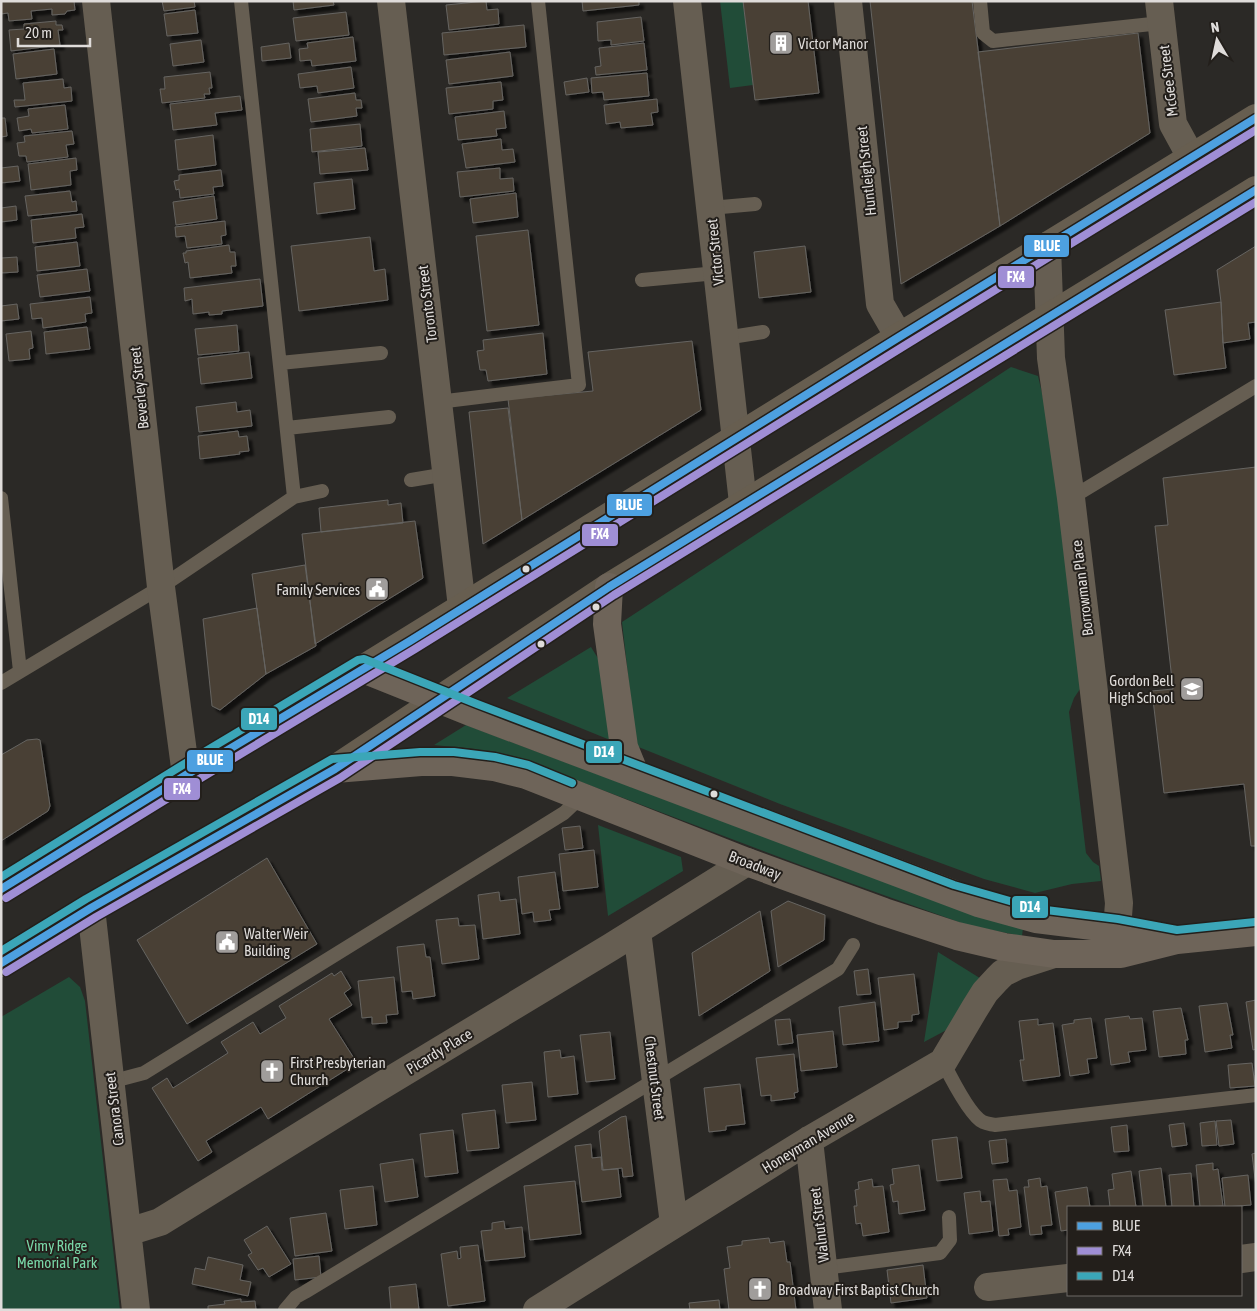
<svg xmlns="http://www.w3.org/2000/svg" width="1257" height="1311" font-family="'Asap Condensed',sans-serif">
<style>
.green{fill:#214c38}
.building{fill:#484136;stroke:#666461;filter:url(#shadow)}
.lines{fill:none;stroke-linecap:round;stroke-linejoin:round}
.lane{stroke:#665e52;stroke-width:14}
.street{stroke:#665e52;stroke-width:28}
.primary{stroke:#675e50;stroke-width:28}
.highway{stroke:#6e6459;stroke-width:28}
.bus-1-casing{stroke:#231f1b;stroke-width:11}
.bus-2-casing{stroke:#231f1b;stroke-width:11}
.bus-3-casing{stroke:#231f1b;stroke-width:11}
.bus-1{stroke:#4da0e0;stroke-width:8}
.bus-2{stroke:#9f8ed5;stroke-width:8}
.bus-3{stroke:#3ba6b8;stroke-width:8}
.bus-dot{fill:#dfdcda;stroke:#231f1b;stroke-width:2}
.labels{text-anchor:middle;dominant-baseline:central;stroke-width:4;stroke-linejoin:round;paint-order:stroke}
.poi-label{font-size:15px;fill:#dfdcda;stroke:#231f1b;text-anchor:start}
.street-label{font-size:15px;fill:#dfdcda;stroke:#231f1b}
.park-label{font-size:15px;fill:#79d7a8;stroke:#231f1b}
.line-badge{stroke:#231f1b;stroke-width:2}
.badge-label{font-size:14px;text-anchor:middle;font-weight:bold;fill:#fff}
</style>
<defs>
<filter id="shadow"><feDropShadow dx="4.5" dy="4.5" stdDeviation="1" flood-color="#0009"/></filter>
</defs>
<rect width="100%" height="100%" fill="#2b2926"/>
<!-- green -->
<path class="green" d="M720,1H743L753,85L730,88Z
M1011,367L1038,376L1072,519L1080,689L1074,698L1069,712L1086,853L1093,862L1099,866L1101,881L1072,884L1035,893L984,879L780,804L636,746L622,622Z
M591,647L604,668L615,742L507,698Z
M466,725L760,835L1023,928L1022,936L967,925L803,866L523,760L475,749L434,745Z
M598,825L681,857L683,871L608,916Z
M938,952L991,985L956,1025L924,1042Z
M69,977L80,987L85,1001L120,1310H1V1017Z"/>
<!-- building -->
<path class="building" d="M1,1H74L75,10L67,11L65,14L52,15V9L31,11L32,19L9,21L8,13L1,14Z
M162,1H194L195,7L164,11Z
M293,1H333L334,5L294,10Z
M486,1L487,10L498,9L499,24L449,30L446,5Z
M582,1H639V5L583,11Z
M743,1H808L819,93L755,100Z
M870,1H972L1000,226L901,284Z
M195,10L198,33L167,36L164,14Z
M346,12L349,35L296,41L293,18Z
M641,17L644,41L611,45V40L598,41L597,22Z
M56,21V25H62L63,30H58L60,45L11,51L9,30L24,29V24Z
M524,25L526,47L444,55L442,33Z
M1138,33L1150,133L1000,226L978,52Z
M353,37L356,61L312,66L311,60L300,61L299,49L308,48L307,43Z
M201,40L204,62L173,66L170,44Z
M289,43L291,58L262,61L261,47Z
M644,43L647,70L596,75L595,67L601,66L599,48Z
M54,49L57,74L16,79L13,54Z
M510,52L513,76L449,84L446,60Z
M351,67L354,88L318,93L317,86L300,88L298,74Z
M210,72L212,88H209L210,94H204L205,98L162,103L160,89H165L164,77Z
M647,73L649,96L604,100L603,92L592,93L591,78Z
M587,78L589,92L566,95L564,82Z
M63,79L64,88L71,87L72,101L15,107L14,100H25L23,83Z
M501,82L503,100L493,101V109L449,114L446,88Z
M355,93L356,100H361L362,108H356L357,116L311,122L308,99Z
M240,96L242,110L215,113L217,125L173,130L170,104Z
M657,99L658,112L651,113L653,125L621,128L620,122L606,124L604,105Z
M65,105L68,129L32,133L31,129L19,131L17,118L29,116L28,109Z
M504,111L506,128L496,129L497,136L458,140L455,117Z
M1,118H5L7,136L1,137Z
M360,124L362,146L312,152L310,129Z
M72,131L74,144L66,145L68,157L27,162L26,156H19L17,143L25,142L24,136Z
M213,135L216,165L178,170L175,140Z
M501,139L502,150L513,149L515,162L466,168L462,144Z
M365,148L368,170L320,174L318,152Z
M76,158L77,170L70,171L71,185L31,190L28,164Z
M18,166L20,181L1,183V168Z
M500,168V179L513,178L514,191L460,197L457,172Z
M221,170L223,186L213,187L214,194L180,198L179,189L176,190L174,181L179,180V175Z
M352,179L355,209L317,214L314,183Z
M70,191L72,202L76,201L77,211L28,216L25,196Z
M516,193L518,217L473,223L470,199Z
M214,196L217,219L176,225L173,202Z
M16,206L17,220L1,222V208Z
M82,214L84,227L75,228L76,238L33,243L31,220Z
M225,221L226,235L221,236L222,244L187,248L185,236L176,237L175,227Z
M528,230L539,325L487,331L476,236Z
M370,237L374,271L385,269L388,300L299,311L291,246Z
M77,242L80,266L37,271L35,247Z
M229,245L230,252H235L236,266H231L232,273L190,278L188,262L185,263L183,253H186V251Z
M805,246L811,292L759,298L754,252Z
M1256,246V322L1248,323L1250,339L1223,343L1221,302L1217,270Z
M17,257L18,272L1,273V258Z
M87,269L90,291L40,297L37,275Z
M260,279L263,306L222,311V314L209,315V312L193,314L192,299L185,301L184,288Z
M90,297L92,313L85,314L86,322L43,328L42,318L32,319L30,304Z
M1221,302L1223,343L1226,368L1174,375L1165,310Z
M17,304L19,319L1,321V306Z
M237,325L239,351L198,355L195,329Z
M87,327L90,349L46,354L44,332Z
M31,331L33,348L29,349L30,359L9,361L6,334Z
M543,333L547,374L488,381L486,370H480L477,351L484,350L483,340Z
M692,341L701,410L522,520L508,399L593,391L588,352Z
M249,352L252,378L201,384L198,358Z
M236,402L237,412L250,410L252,426L199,432L196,407Z
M508,408L522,520L483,544L469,412Z
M238,431L239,437L247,436L249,451L239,452L240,454L200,459L198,436Z
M1256,467V846H1251L1244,784L1164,793L1152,691L1173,689L1155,526L1168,525L1163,478Z
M388,500V505L401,503L403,523L321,532L319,508Z
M415,521L423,578L315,644L302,534Z
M305,565L316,646L266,674L252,574Z
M257,608L266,674L220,710L212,706L203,619Z
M37,739L40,740L50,806L48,811L1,841V755L27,740Z
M580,826L583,848L565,850L562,828Z
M594,850L598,887L563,891L559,854Z
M267,858L317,944L187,1024L137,940Z
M555,872L560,909L549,910L551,920L534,922L533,912L522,914L518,877Z
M499,892L500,901L516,899L520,934L483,939L478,895Z
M788,901L825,915L824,940L778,967L771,911Z
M760,911L770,971L699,1016L692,953Z
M458,918L459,926L475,925L479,959L442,964L436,920Z
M424,944L426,957H430L435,996L413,999L412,991L402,992L397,947Z
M868,969L871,994L857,995L854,971Z
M341,971L351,988L344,993L352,1005L329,1019L357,1063L268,1119L261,1107L206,1141L212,1152L198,1161L152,1088L167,1078L173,1088L228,1053L221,1042L253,1022L260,1034L286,1018L279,1006L332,973L334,976Z
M914,974L919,1014L912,1015V1021L898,1022V1028L884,1030L878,978Z
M394,977L398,1014L386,1015L387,1023L372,1024V1017L362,1018L358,981Z
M1256,1000V1049L1253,1050L1246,1002Z
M875,1002L879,1041L843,1045L839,1007Z
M1227,1003L1233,1035H1230L1232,1048L1205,1052L1199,1006Z
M1181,1008L1188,1040H1185L1186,1054L1159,1057L1153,1011Z
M1129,1016L1130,1019L1142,1018L1146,1050L1128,1052L1130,1062L1111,1065L1105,1019Z
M1091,1018L1097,1058L1087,1059L1089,1073L1070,1076L1062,1025L1074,1023V1020Z
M790,1019L793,1043L778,1045L775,1020Z
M1038,1019V1025L1053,1023L1060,1076L1023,1081L1020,1060H1024L1019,1021Z
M833,1031L837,1067L801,1071L797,1035Z
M610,1032L615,1079L586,1082L580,1035Z
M560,1050L561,1058L574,1056L578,1094L548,1097L544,1052Z
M794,1054L798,1092L794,1093L795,1098L771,1101V1095L761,1096L756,1058Z
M1252,1063L1255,1086L1230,1088L1228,1065Z
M532,1082L536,1120L506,1123L502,1085Z
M740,1084L745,1124L726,1126V1130L709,1132L704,1088Z
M495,1110L499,1148L467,1151L462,1114Z
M626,1116L633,1176L623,1177L622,1168L603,1170L599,1131L621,1117Z
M1231,1120L1234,1144L1219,1146L1216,1121Z
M1215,1121L1217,1145L1202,1146L1200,1123Z
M1184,1123L1187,1145L1172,1147L1169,1125Z
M1127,1125L1129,1151L1114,1152L1111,1127Z
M453,1130L458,1173L425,1177L420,1134Z
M957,1137L962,1178L937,1181L932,1140Z
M1006,1139L1008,1162L992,1164L989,1141Z
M591,1144L592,1158L601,1157L602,1170L618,1169L621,1197L582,1202L575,1146Z
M1256,1153V1187L1252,1154Z
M413,1159L418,1197L385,1202L380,1164Z
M1213,1163V1170L1218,1169L1223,1206L1200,1207L1196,1165Z
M919,1165L925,1210L899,1214L898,1201L893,1202L890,1185L894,1184L892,1169Z
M1161,1168L1166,1207H1143L1139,1171Z
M1131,1171L1136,1207H1110L1108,1190L1114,1189L1112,1174Z
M1191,1173L1194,1207H1172L1169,1175Z
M1248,1175L1251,1205L1225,1207L1222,1178Z
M1040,1178L1041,1187L1047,1186L1052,1225L1041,1226L1042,1234L1030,1235L1024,1187H1029L1028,1180Z
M872,1179L873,1187L883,1186L889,1232L863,1236L861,1223L856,1224L854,1206H857L855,1190L859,1189L858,1182Z
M1007,1179L1009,1191L1017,1190L1021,1227L1008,1229L1009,1235L999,1236L993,1180Z
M575,1181L581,1234L530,1240L524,1186Z
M373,1186L377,1225L345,1229L340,1190Z
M1087,1187L1090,1207H1068V1230L1061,1231L1055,1192Z
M980,1191L981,1202L990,1201L993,1231L969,1234L964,1193Z
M326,1213L332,1251L295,1256L290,1218Z
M504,1221L505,1229L522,1227L525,1257L485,1261L481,1231L492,1230V1223Z
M267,1226L291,1264L269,1277L263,1268L258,1270L248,1255L252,1253L244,1240Z
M769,1238L770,1243L784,1241L787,1262H790L796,1310H729L724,1269L730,1268L727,1247L742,1245V1241Z
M478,1245L485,1301L448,1306L441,1254L457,1251L458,1259L461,1258L460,1247Z
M319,1256L321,1277L295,1280L293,1259Z
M208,1257L243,1265L240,1280L251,1282L248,1296L192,1284L195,1268L205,1270Z
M923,1265L927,1298L891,1303L887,1270Z
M416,1284L419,1310H391L389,1287Z
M241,1299V1302L255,1301L256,1310H208V1306L225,1304L224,1301Z
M719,1300L720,1310H690L689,1303Z"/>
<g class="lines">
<!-- lane -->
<path class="lane" d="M241,1L294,497
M980,1L983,33L993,41L1161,23
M710,208L755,204
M642,280L717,273
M725,338L763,332
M280,363L381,353
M438,402L579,385L538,1
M287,428L389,417
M411,480L447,474
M1,498L20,671
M1071,498L1256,386
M1,683L161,587L294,497L322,491
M943,1062C950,1076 970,1116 983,1122C987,1124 991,1124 995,1125L1256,1095
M110,1082L144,1073L564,813L581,797
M824,1268L940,1253L950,1240L949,1217
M285,1310L296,1297L305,1292L838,969L853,945"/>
<!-- street -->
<path class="street" d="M96,1L161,587L186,775
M391,1L462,607
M687,1L743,503
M848,1L880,304L899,337
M1159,1L1173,124L1191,157
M1047,246L1051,358L1071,498L1119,903L1117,929
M91,908L136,1310
M637,931L674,1224
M809,1140L828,1310
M128,1232L160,1222L371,1092L611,947L747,862
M1241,1259L1256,1257
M988,1287L1068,1278
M537,1310L809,1140L943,1062L975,1008L985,992L997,979L1003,973L1017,966L1054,954"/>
<!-- primary -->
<path class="primary" d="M363,669L899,337L1256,118
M335,769L609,587L1256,190"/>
<!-- highway -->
<path class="highway" d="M609,587L607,624L624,747L635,774
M1,889L186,775L363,669L473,713L978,903L1036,919L1117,929L1168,939
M1,963L91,908L335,769L421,762H453L494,767L526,775L747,862L884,912L957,936L1004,947L1054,954H1121L1177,940L1256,932"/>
<defs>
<path id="bus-1" d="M1,889L186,775L410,641L899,337L1256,118
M1,963L91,908L335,769L609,587L1256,190"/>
<path id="bus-2" d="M6,898L191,784L415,649L904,346L1256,130
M6,972L96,917L340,778L614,595L1256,202"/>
<path id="bus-3" d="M1,877L181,766L358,660L364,659L477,704L954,885L1038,909L1118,919L1177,930L1255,922
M1,951L86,899L332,759L420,752H454L495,757L528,765L572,783"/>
</defs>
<!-- bus-1 casing -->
<use href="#bus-1" class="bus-1-casing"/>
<!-- bus-2 casing -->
<use href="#bus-2" class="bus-2-casing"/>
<!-- bus-3 casing -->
<use href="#bus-3" class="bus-3-casing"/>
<!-- bus-1 -->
<use href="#bus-1" class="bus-1"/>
<!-- bus-2 -->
<use href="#bus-2" class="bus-2"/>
<!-- bus-3 -->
<use href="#bus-3" class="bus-3"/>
</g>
<!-- icons -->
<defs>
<symbol id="building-square" viewBox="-11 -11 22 22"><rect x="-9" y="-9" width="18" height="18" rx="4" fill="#a09d9b" stroke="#231f1b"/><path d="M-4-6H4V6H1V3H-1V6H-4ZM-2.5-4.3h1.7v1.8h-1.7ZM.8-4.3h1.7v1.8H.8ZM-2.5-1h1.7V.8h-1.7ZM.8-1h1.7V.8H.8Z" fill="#fff"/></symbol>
<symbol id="civic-square" viewBox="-11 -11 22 22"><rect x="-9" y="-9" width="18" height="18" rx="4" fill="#a09d9b" stroke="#231f1b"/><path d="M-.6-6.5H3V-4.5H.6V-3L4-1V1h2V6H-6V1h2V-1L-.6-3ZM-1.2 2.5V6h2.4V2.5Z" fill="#fff"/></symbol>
<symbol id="school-square" viewBox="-11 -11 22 22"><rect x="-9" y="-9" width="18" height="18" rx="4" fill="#a09d9b" stroke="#231f1b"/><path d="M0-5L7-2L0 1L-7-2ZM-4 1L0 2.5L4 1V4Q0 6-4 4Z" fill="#fff"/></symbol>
<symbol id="church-square" viewBox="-11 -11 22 22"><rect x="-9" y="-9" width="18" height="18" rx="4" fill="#a09d9b" stroke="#231f1b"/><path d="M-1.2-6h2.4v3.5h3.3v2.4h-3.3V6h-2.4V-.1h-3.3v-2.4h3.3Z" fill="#fff"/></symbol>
</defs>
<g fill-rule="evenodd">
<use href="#building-square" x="767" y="29" width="28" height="28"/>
<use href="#civic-square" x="363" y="575" width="28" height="28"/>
<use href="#school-square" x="1178" y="675" width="28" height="28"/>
<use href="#civic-square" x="213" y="928" width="28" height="28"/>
<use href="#church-square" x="258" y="1057" width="28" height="28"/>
<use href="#church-square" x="746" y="1275" width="28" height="28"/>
</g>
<!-- markers -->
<g class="bus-dot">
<circle cx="526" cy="569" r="4.5"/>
<circle cx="596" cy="607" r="4.5"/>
<circle cx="541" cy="644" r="4.5"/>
<circle cx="714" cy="794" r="4.5"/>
</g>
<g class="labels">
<!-- poi labels -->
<g class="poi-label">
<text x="798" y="43">Victor Manor</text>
<text x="360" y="589" text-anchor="end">Family Services</text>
<text x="1174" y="680" text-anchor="end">Gordon Bell<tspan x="1174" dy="17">High School</tspan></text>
<text x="244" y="933">Walter Weir<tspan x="244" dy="17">Building</tspan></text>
<text x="290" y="1062">First Presbyterian<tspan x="290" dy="17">Church</tspan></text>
<text x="778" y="1289">Broadway First Baptist Church</text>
</g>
<!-- street labels -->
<g class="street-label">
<text transform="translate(1168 81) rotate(-97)">McGee Street</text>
<text transform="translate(866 171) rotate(-96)">Huntleigh Street</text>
<text transform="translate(715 252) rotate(-96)">Victor Street</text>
<text transform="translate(427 304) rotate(-97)">Toronto Street</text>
<text transform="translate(139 388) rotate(-96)">Beverley Street</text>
<text transform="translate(1082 588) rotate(-97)">Borrowman Place</text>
<text transform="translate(755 865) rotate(21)">Broadway</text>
<text transform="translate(439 1051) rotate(-31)">Picardy Place</text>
<text transform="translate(655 1078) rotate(83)">Chestnut Street</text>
<text transform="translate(114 1109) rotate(-97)">Canora Street</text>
<text transform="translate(808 1142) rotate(-31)">Honeyman Avenue</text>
<text transform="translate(819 1225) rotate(-97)">Walnut Street</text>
</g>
<!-- park labels -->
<g class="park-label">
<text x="57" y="1245">Vimy Ridge<tspan x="57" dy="17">Memorial Park</tspan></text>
</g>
</g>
<g class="line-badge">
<rect x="1023" y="234" width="47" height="24" rx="5" fill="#4da0e0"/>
<rect x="997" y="265" width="38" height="24" rx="5" fill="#9f8ed5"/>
<rect x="606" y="493" width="47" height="24" rx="5" fill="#4da0e0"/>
<rect x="581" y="523" width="38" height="24" rx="5" fill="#9f8ed5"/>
<rect x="240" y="707" width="38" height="24" rx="5" fill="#3ba6b8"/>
<rect x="585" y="740" width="38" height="24" rx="5" fill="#3ba6b8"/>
<rect x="186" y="749" width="48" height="24" rx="5" fill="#4da0e0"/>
<rect x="163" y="777" width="38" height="24" rx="5" fill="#9f8ed5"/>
<rect x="1011" y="895" width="38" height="24" rx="5" fill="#3ba6b8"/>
</g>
<g class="badge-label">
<text x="1047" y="251">BLUE</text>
<text x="1016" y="282">FX4</text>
<text x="629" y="510">BLUE</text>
<text x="600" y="539">FX4</text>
<text x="259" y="724">D14</text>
<text x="604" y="757">D14</text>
<text x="210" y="765">BLUE</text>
<text x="182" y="794">FX4</text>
<text x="1030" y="912">D14</text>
</g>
<!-- border -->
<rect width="1257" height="1311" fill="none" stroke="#dfdcda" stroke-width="5"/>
<!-- legend -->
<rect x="1067" y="1206" width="175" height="90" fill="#231f1b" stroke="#6e6b67"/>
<rect x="1077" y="1222" width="25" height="8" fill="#4da0e0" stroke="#6e6b67"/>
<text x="1112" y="1231" font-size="15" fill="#dfdcda">BLUE</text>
<rect x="1077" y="1247" width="25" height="8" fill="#9f8ed5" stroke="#6e6b67"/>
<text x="1112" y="1256" font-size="15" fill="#dfdcda">FX4</text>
<rect x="1077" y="1272" width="25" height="8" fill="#3ba6b8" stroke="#6e6b67"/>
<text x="1112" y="1281" font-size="15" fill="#dfdcda">D14</text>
<!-- north arrow -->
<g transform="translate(1217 40) rotate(351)" stroke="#231f1b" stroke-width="4" paint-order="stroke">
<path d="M0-4L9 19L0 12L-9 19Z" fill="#dfdcda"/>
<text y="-8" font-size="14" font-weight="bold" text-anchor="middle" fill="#dfdcda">N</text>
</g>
<!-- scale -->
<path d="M18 38v8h72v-8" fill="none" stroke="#dfdcda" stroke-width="2.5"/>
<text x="25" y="38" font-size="15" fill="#dfdcda" stroke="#231f1b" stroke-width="4" paint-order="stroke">20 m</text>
</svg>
